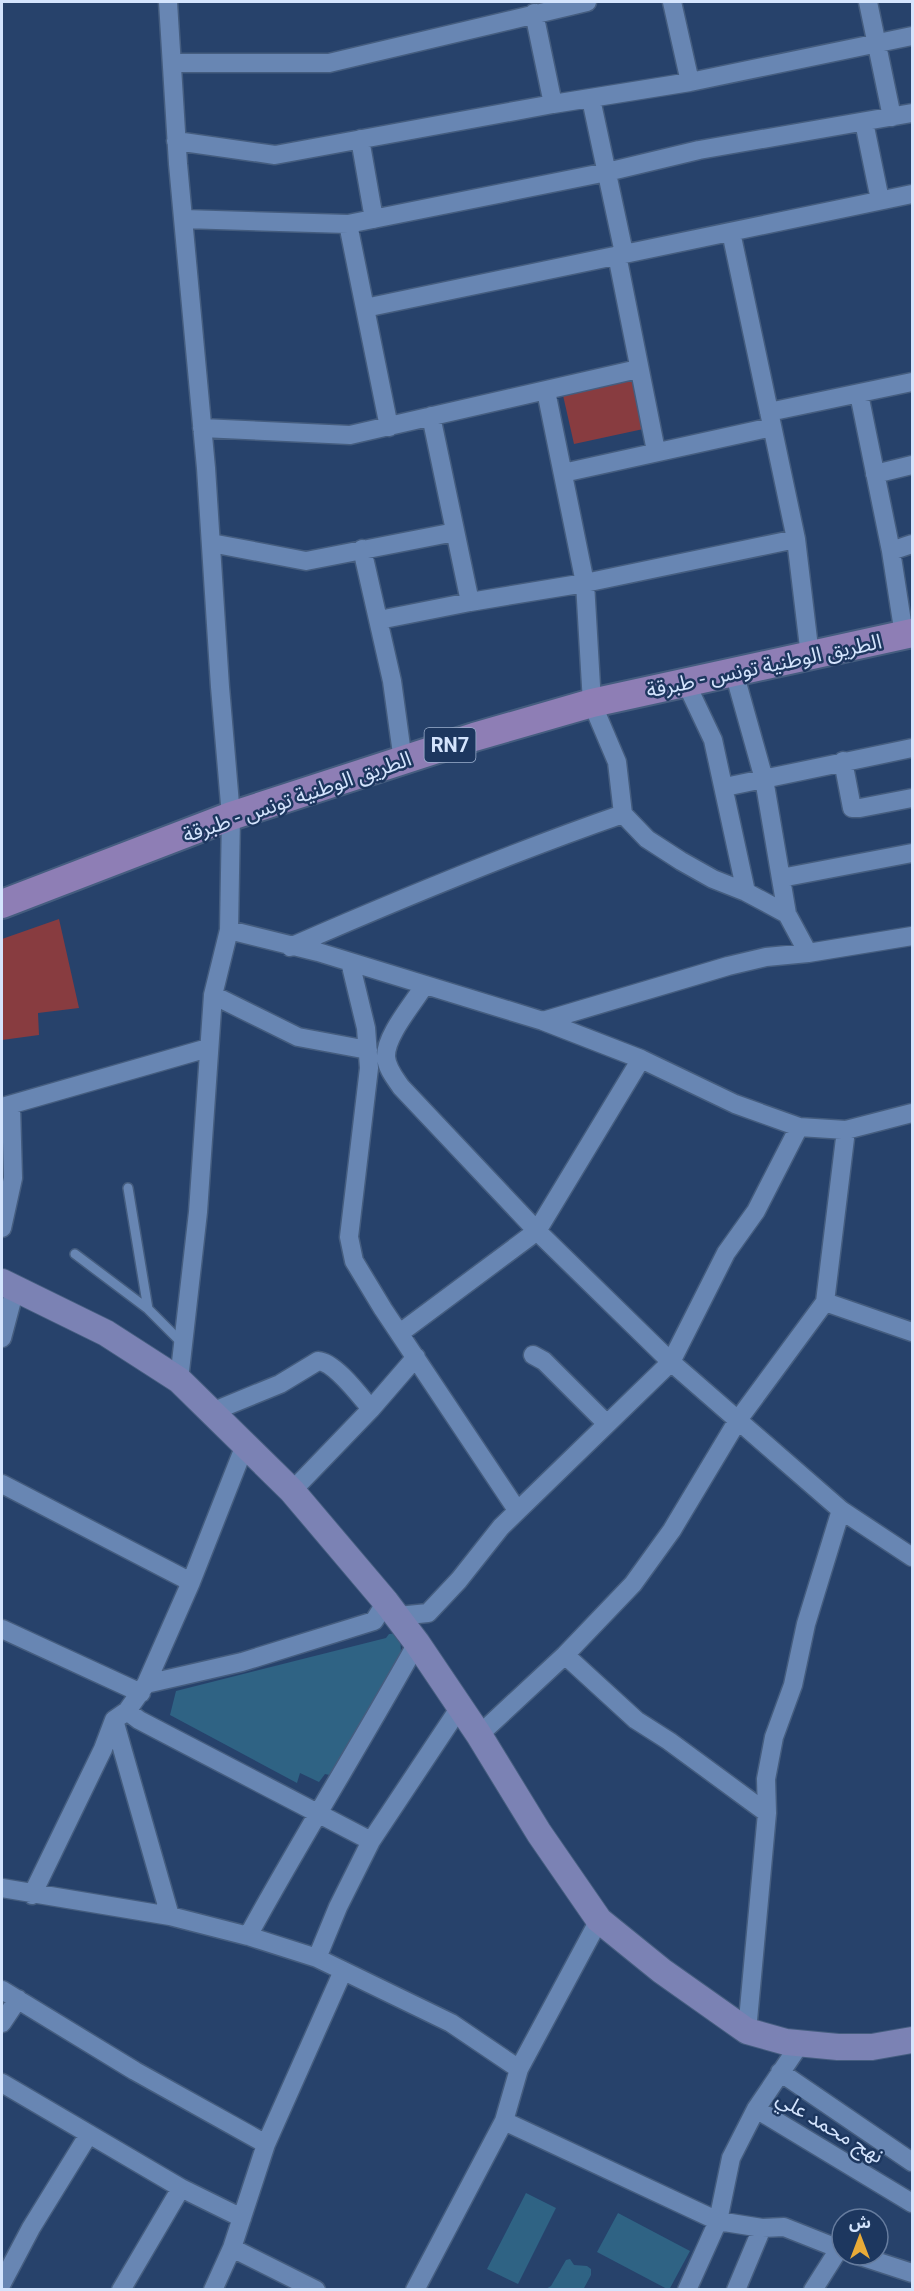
<svg xmlns="http://www.w3.org/2000/svg" width="914" height="2291" font-family="Roboto,'Noto Sans Arabic',sans-serif">
<style>
.green{fill:#883c40}
.building{fill:#2f6384}
.lines{fill:none;stroke-linecap:round;stroke-linejoin:round}
.service-casing{stroke:#455d7f;stroke-width:12}
.minor-casing{stroke:#455d7f;stroke-width:21}
.secondary-casing{stroke:#455d7f;stroke-width:28}
.primary-casing{stroke:#455d7f;stroke-width:32}
.service{stroke:#6886b3;stroke-width:9}
.minor{stroke:#6886b3;stroke-width:18}
.secondary{stroke:#7b82b4;stroke-width:26}
.primary{stroke:#8e7eb5;stroke-width:28}
.labels{text-anchor:middle;dominant-baseline:central;stroke-width:5;stroke-linejoin:round;paint-order:stroke}
.shield{fill:#1d375f;stroke:#9db0ce;stroke-width:1.5}
.shield-label{font-size:20px;font-weight:bold;fill:#d4e4fd}
.street-label{font-size:21px;fill:#d4e4fd;stroke:#1d375f}
</style>
<rect width="100%" height="100%" fill="#27426b"/>
<!-- green -->
<path class="green" d="M635,366L648,428L574,444L560,382Z
M59,919L79,1008L38,1013L39,1035L2,1040V939Z"/>
<!-- building -->
<path class="building" d="M400,1633L401,1653L334,1776L325,1774L319,1782L300,1773L297,1783L170,1715L176,1691L386,1638L389,1634Z
M526,2193L556,2208L518,2284L487,2269Z
M618,2213L690,2251L669,2290L597,2252Z
M570,2259L574,2265L587,2266L591,2269V2275L583,2290H544L551,2286L566,2260Z"/>
<g class="lines">
<defs>
<path id="service" d="M128,1188L148,1309
M75,1254L148,1309L183,1344"/>
<path id="minor" d="M168,2L178,164L206,468L220,687L231,816L229,930L213,995L198,1212L179,1380
M672,2L690,82
M868,2L892,117
M534,13L553,104
M172,63H329L587,2
M591,99L624,253
M864,122L880,200
M360,139L374,219
M176,141L275,155L553,104L690,82L912,36
M184,219L348,224L607,172L699,150L912,113
M348,224L389,427
M731,232L796,539L810,656
M617,255L656,451
M365,308L912,194
M546,391L585,583L592,703L617,762L623,814L647,839L681,861L713,879L746,892L787,914L808,953
M859,394L891,551L904,635
M769,412L912,382
M431,416L470,602
M202,428L350,435L638,369
M563,473L772,427
M875,474L912,465
M211,543L306,561L455,532
M362,549L392,681L403,761
M891,551L912,544
M379,620L470,602L585,583L796,539
M734,672L764,779L787,914
M686,683L713,740L746,892
M843,761L852,808H860L912,798
M725,787L912,748
M781,878L912,853
M229,930L318,952L543,1021L641,1059L735,1104L799,1127L846,1130L912,1113
M290,947C400,899 510,853 623,814
M350,962L366,1028L369,1068L349,1237L354,1261L383,1309L517,1510
M424,986C413,1004 385,1036 386,1057C387,1069 395,1078 401,1087L537,1231L671,1362L841,1510L912,1557
M213,995L298,1037L368,1050
M543,1021L728,966L766,957L808,953L912,936
M2,1107L208,1048
M2,1228L13,1178L11,1106
M825,1302L912,1332
M400,1333L537,1231L641,1059
M2,1338L15,1289
M533,1355L544,1361L606,1423
M214,1411L280,1384L318,1361C335,1362 360,1396 371,1409
M2,1484L191,1582
M292,1491L371,1409L416,1357
M398,1616L428,1613L459,1580L501,1527L671,1362L726,1253L756,1211L799,1127
M2,1629L141,1693
M565,1655L636,1720L669,1741L767,1813
M146,1684L242,1662L374,1621L386,1602
M127,1711L139,1720L371,1841
M114,1720L170,1916
M479,1735L565,1655L633,1584L672,1530L738,1420L825,1302L846,1130
M2,1888L170,1916L248,1936L317,1958L451,2023L519,2069
M32,1895L103,1749L114,1720L127,1711L146,1684L191,1582L245,1445
M248,1936C302,1837 362,1742 417,1643
M317,1958L338,1907L371,1841L460,1707
M2,1990L135,2071L266,2144
M2,2023L18,1999
M747,2031L767,1813L766,1779L774,1737L793,1685L806,1624L841,1510
M780,2072L912,2162
M2,2083L181,2188L242,2218
M756,2109L912,2203
M504,2121L718,2221L762,2228L784,2227L842,2250
M232,2248L316,2290
M857,2255L912,2273
M2,2283L31,2228L89,2134
M121,2290L181,2188
M213,2290L232,2248L266,2144L343,1971
M415,2290L504,2121L519,2069L599,1920
M687,2290L718,2221L731,2158L756,2109L800,2044
M736,2290L762,2228
M813,2290L839,2249"/>
<path id="secondary" d="M2,1282L106,1333L179,1380L292,1491L386,1602L417,1643L479,1735L539,1833L599,1920L662,1971L747,2031L786,2042L838,2047H872L912,2040"/>
<path id="primary" d="M2,904L231,816L474,737L592,703L912,633"/>
</defs>
<!-- service casing -->
<use href="#service" class="service-casing"/>
<!-- minor casing -->
<use href="#minor" class="minor-casing"/>
<!-- secondary casing -->
<use href="#secondary" class="secondary-casing"/>
<!-- primary casing -->
<use href="#primary" class="primary-casing"/>
<!-- service -->
<use href="#service" class="service"/>
<!-- minor -->
<use href="#minor" class="minor"/>
<!-- secondary -->
<use href="#secondary" class="secondary"/>
<!-- primary -->
<use href="#primary" class="primary"/>
</g>
<g class="labels">
<!-- shield labels -->
<rect class="shield" x="424.5" y="728" width="51" height="34" rx="4.5"/>
<g class="shield-label">
<text x="450" y="745">RN7</text>
</g>
<!-- street labels -->
<g class="street-label">
<text transform="translate(764 666) rotate(-12)">الطريق الوطنية تونس - طبرقة</text>
<text transform="translate(297 797) rotate(-19)">الطريق الوطنية تونس - طبرقة</text>
<text transform="translate(830 2127) rotate(31)">نهج محمد علي</text>
</g>
</g>
<!-- border -->
<rect width="914" height="2291" fill="none" stroke="#d4e4fd" stroke-width="6"/>
<!-- north arrow -->
<g transform="translate(860 2237)"><circle r="28" fill="#1d375f" stroke="#667c9e" stroke-width="1.5"/>
<path d="M0-4.5L10 22L0 15L-10 22Z" fill="#e9ab38"/>
<text y="-9" font-size="16" font-weight="bold" text-anchor="middle" fill="#d4e4fd">ش</text>
</g>
</svg>
